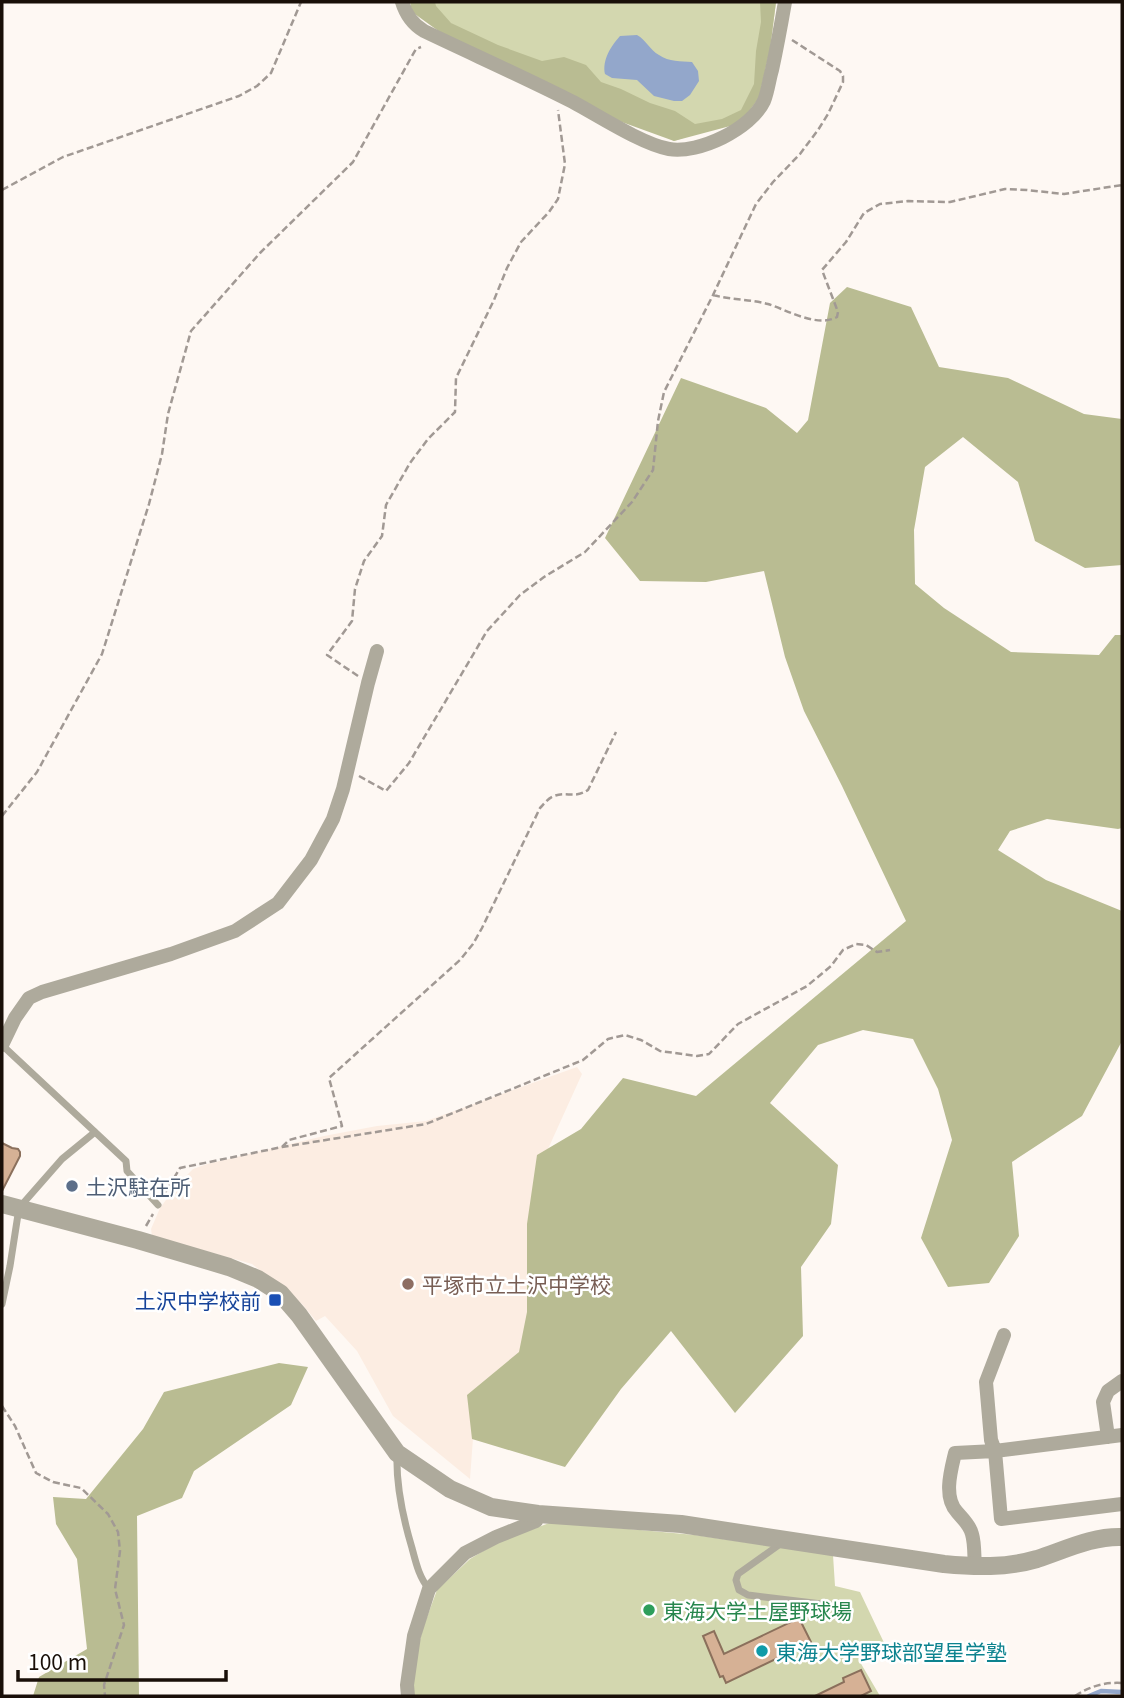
<svg xmlns="http://www.w3.org/2000/svg" width="1124" height="1698" font-family="Georgia,'Noto Sans JP',serif">
<style>
.built{fill:#fcede2}
.green{fill:#d3d7af}
.forest{fill:#b9bc92}
.water{fill:#93a7cb}
.lines{fill:none;stroke-linecap:round;stroke-linejoin:round}
.stream{stroke:#93a7cb;stroke-width:4.5}
.building{fill:#d6b195;stroke:#8b705c;stroke-width:2}
.path{stroke:#a19994;stroke-width:2.5;stroke-dasharray:7 3.5;stroke-linecap:butt}
.service{stroke:#aeaa9c;stroke-width:7}
.minor{stroke:#aeaa9c;stroke-width:14}
.tertiary{stroke:#aeaa9c;stroke-width:18}
.service-dot{fill:#5c6f8a;stroke:#fff;stroke-width:2.5}
.education-dot{fill:#8d6e63;stroke:#fff;stroke-width:2.5}
.transit-dot{fill:#1a4fb4;stroke:#fff;stroke-width:2.5}
.leisure-dot{fill:#2e9e5b;stroke:#fff;stroke-width:2.5}
.culture-dot{fill:#0f9aa8;stroke:#fff;stroke-width:2.5}
.labels{text-anchor:middle;dominant-baseline:central;stroke-width:5;stroke-linejoin:round;paint-order:stroke}
.service-label{font-size:21px;fill:#4e5e75;stroke:#fff;text-anchor:start}
.education-label{font-size:21px;fill:#785e54;stroke:#fff;text-anchor:start}
.transit-label{font-size:21px;fill:#164399;stroke:#fff;text-anchor:end}
.leisure-label{font-size:21px;fill:#27864d;stroke:#fff;text-anchor:start}
.culture-label{font-size:21px;fill:#0d838f;stroke:#fff;text-anchor:start}
</style>
<rect width="100%" height="100%" fill="#fef8f3"/>
<!-- built -->
<path class="built" d="M577,1067L582,1074L538,1171L540,1345L476,1397L470,1479L393,1416L357,1351L325,1316L316,1321L302,1304L252,1264L152,1236L151,1229L160,1208L178,1184L193,1169L207,1164L324,1136L377,1126L426,1121Z"/>
<!-- green -->
<path class="green" d="M410,2H776L770,49L744,118L674,141Z
M552,1522L695,1535L833,1555L835,1586L860,1592L887,1649L860,1662L880,1696H412L413,1668L423,1628L437,1590L470,1559L498,1542Z"/>
<!-- forest -->
<path class="forest" d="M410,2H435L436,6L451,23L498,45L542,61L564,57L586,65L601,82L621,89L650,103L675,111L695,124L722,119L741,110L754,84L756,51L761,22L760,2H776L770,49L759,98L744,118L734,125L674,141L619,121L444,35L412,12Z
M847,287L911,307L939,367L1008,378L1084,414L1122,419V565L1085,568L1035,541L1018,482L963,437L925,467L914,530L915,584L944,608L1011,652L1099,655L1115,635H1122V828L1118,829L1047,819L1010,831L998,850L1046,880L1122,911V1041L1082,1116L1012,1162L1019,1236L989,1283L948,1287L921,1238L952,1140L938,1089L913,1039L863,1030L818,1045L770,1103L838,1165L831,1224L801,1267L803,1336L735,1413L671,1331L621,1389L565,1467L472,1439L467,1395L519,1352L527,1312V1224L537,1155L581,1129L623,1078L696,1096L906,921L842,786L804,711L785,657L764,571L706,582L640,581L605,538L681,378L766,408L797,433L808,420L830,303Z
M279,1363L308,1367L291,1405L194,1471L182,1498L137,1516L139,1696H33L39,1677L87,1649L77,1559L56,1524L53,1497L86,1499L143,1429L164,1392Z"/>
<!-- water -->
<path class="water" d="M637,35C646,40 650,50 659,55C669,62 681,61 692,62L698,71L699,81L690,95L682,101H674L654,96L637,80L612,78L605,74C602,60 611,46 620,36Z"/>
<g class="lines">
<!-- stream -->
<path class="stream" d="M1089,1696L1101,1691L1122,1692"/>
</g>
<!-- building -->
<path class="building" d="M2,1143L12,1148L18,1149L20,1152V1156L2,1191Z
M799,1618L811,1642L726,1683L723,1676L720,1677L703,1636L714,1631L724,1654Z
M861,1670L871,1691L861,1696H815L844,1682L843,1678Z"/>
<g class="lines">
<!-- path -->
<path class="path" d="M2,190L63,157L239,96L257,86L271,73L301,2
M713,295C731,300 750,299 768,304C787,310 817,328 837,317L838,312L822,270L846,242L864,213L880,204L908,201L950,202L1005,189L1027,190L1064,194L1122,185
M358,676L327,655L352,621L355,589L364,561L382,536L386,505L410,463L428,439L455,412L456,378L494,300L507,268L521,242L549,212L558,199L565,164L558,110
M359,776L386,791L409,763L487,631L520,595L544,577L585,552L632,502L653,470L658,421L664,392L713,295L756,204L773,182L800,154L818,130L828,114L843,82V76L840,71L792,40
M2,816L37,772L102,654L149,504L162,454L168,414L191,331L260,253L353,162L412,56L416,49L421,47
M282,1147L289,1140L342,1126L329,1078L460,960L473,944L482,928L540,808C544,804 548,798 554,796C567,791 574,799 588,790L616,732
M163,1196L180,1168L282,1147L426,1124L583,1060L608,1039L625,1035L641,1040L660,1051L697,1056L709,1054L738,1024L807,986L831,966L843,950L856,944L866,945L877,952L890,950
M146,1226L153,1214
M2,1406L15,1426L36,1473L53,1482L81,1488L108,1514L118,1532L120,1551L115,1589L124,1625L104,1685L105,1696
M1075,1696C1090,1686 1105,1682 1122,1683"/>
<!-- service -->
<path class="service" d="M2,1045L126,1161L127,1171L158,1205
M2,1304L10,1266L19,1208L62,1159L95,1132
M397,1455C396,1487 403,1518 412,1548C416,1563 419,1577 429,1589
M783,1542L738,1574L736,1580L739,1590L748,1595L830,1605"/>
<!-- minor -->
<path class="minor" d="M402,2C406,15 412,24 424,31C474,55 524,77 573,102C599,116 642,144 669,149C699,154 751,129 764,101C768,91 769,80 772,70C777,47 781,25 785,2
M2,1045L15,1018L29,998L42,992L171,954L235,931L278,903L311,860L333,819L343,789L368,683L377,651
M1004,1335L986,1382L991,1440L995,1451L1001,1519L1122,1504
M1108,1437L1103,1402L1108,1391L1122,1381
M975,1567C974,1557 975,1544 972,1534C970,1525 962,1518 957,1512C943,1497 951,1470 955,1453L995,1451L1122,1435
M408,1696L407,1685L414,1636L429,1589L465,1553L496,1537L536,1521L538,1514"/>
<!-- tertiary -->
<path class="tertiary" d="M2,1204L138,1240L229,1267L258,1279L280,1293L299,1315L397,1453L450,1489L491,1507L538,1514L681,1524L944,1564C975,1567 1006,1568 1037,1559C1065,1550 1092,1536 1122,1537"/>
</g>
<!-- markers -->
<circle class="service-dot" cx="72" cy="1186" r="7"/>
<circle class="education-dot" cx="408" cy="1284" r="7"/>
<rect class="transit-dot" x="268" y="1293" width="14" height="14" rx="3.5"/>
<circle class="leisure-dot" cx="649" cy="1610" r="7"/>
<circle class="culture-dot" cx="762" cy="1651" r="7"/>
<g class="labels">
<!-- service labels -->
<g class="service-label">
<text x="86" y="1186">土沢駐在所</text>
</g>
<!-- education labels -->
<g class="education-label">
<text x="422" y="1284">平塚市立土沢中学校</text>
</g>
<!-- transit labels -->
<g class="transit-label">
<text x="261" y="1300">土沢中学校前</text>
</g>
<!-- leisure labels -->
<g class="leisure-label">
<text x="663" y="1610">東海大学土屋野球場</text>
</g>
<!-- culture labels -->
<g class="culture-label">
<text x="776" y="1651">東海大学野球部望星学塾</text>
</g>
</g>
<!-- border -->
<rect width="1124" height="1698" fill="none" stroke="#190f08" stroke-width="7"/>
<!-- scale -->
<path d="M18 1670v10h208v-10" fill="none" stroke="#190f08" stroke-width="3.5"/>
<text x="28" y="1670" font-size="21" fill="#190f08" stroke="#ffffff" stroke-width="5" paint-order="stroke">100 m</text>
</svg>
